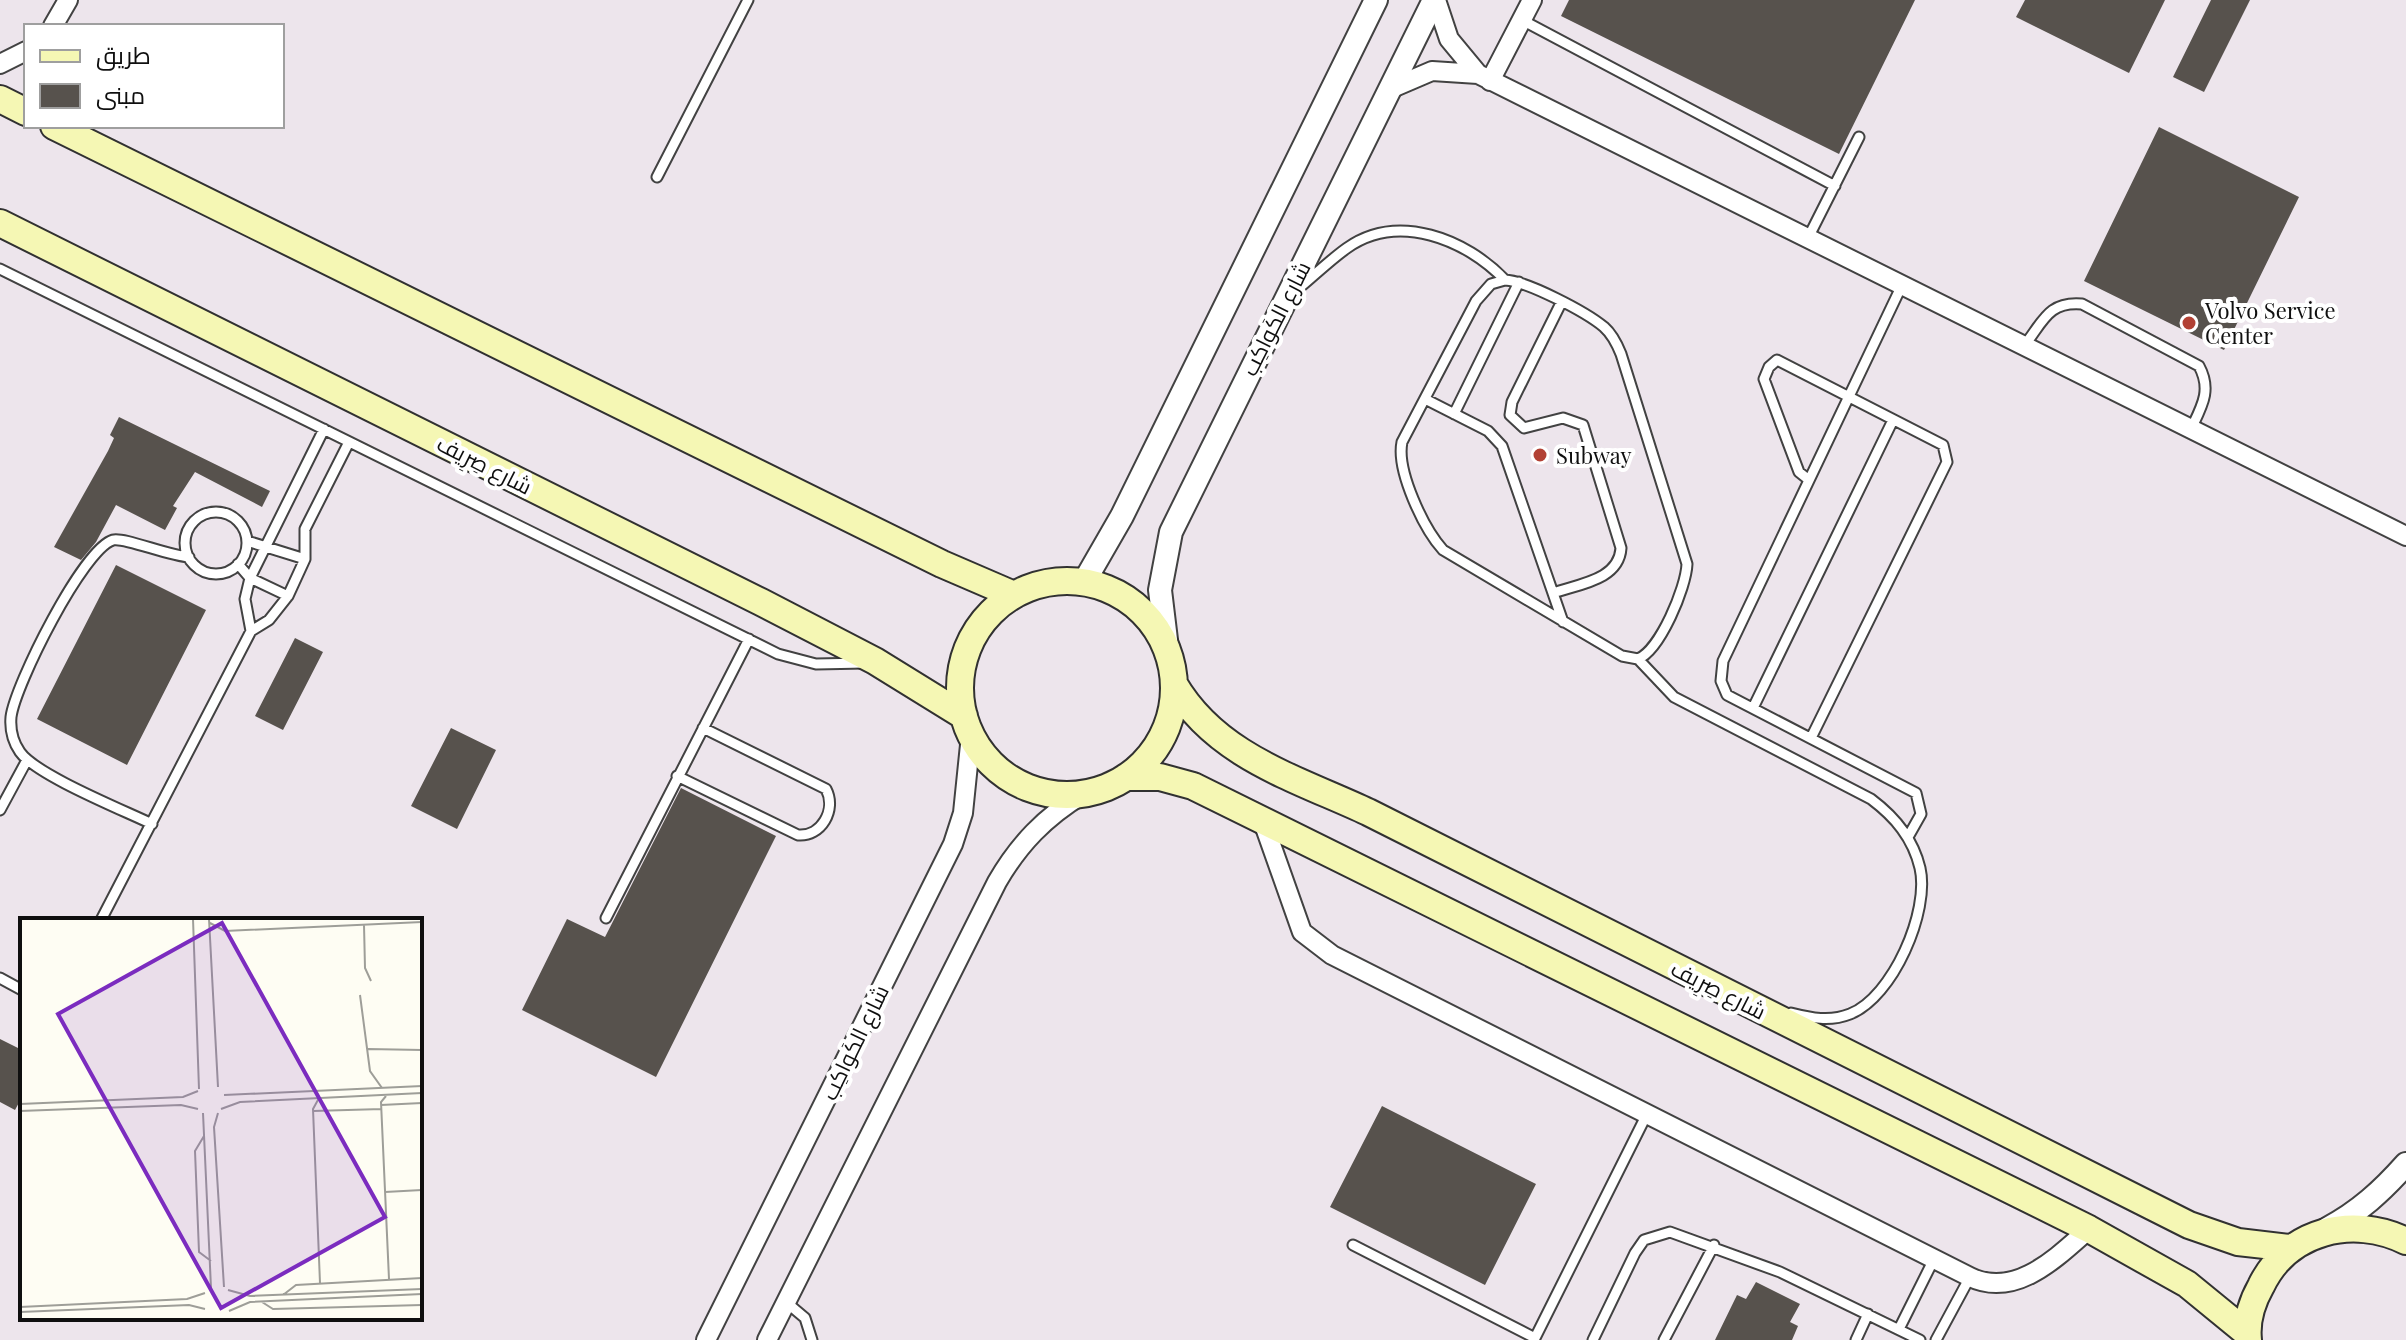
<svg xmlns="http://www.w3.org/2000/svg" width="2406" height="1340" font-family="'Playfair Display',Cairo,serif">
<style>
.industrial{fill:#ede5ec;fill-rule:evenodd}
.building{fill:#57524d}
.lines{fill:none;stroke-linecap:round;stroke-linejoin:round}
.service-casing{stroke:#424242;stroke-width:13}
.minor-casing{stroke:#424242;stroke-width:22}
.tertiary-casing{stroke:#424242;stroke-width:26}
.secondary-casing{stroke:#313131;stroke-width:30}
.service{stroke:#fff;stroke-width:9}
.minor{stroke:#fff;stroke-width:18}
.tertiary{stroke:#fff;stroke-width:22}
.secondary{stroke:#f5f7b4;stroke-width:26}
.poi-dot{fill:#b24134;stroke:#fff;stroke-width:3}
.labels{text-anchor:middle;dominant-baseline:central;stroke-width:8;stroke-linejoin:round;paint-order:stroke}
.poi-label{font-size:22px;fill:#0f0f0f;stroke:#fff;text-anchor:start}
.street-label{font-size:22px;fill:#0f0f0f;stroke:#fff}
.inset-road{fill:none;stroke:#9e9e98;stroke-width:2}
.view{fill:#7b2cbf;fill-opacity:0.15;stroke:#7b2cbf;stroke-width:4}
.inset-edge{fill:none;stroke:#0f0f0f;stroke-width:4}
</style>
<rect width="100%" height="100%" fill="#fefdf3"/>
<!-- industrial -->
<path class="industrial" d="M0,0H2406V1340H0ZM26,26H282V126H26ZM22,920H420V1318H22Z"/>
<!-- building -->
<path class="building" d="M1569,0H1915L1839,154L1561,16Z
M2025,0H2165L2129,73L2016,17Z
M2211,0H2250L2204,92L2173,77Z
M2159,127L2299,197L2224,350L2084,281Z
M119,417L270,491L262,507L195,472L173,506L177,508L165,530L116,505L96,542L81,560L54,547L108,451L114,438L110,435Z
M116,565L206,610L127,765L37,719Z
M295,638L323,652L283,730L255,716Z
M451,728L496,750L457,829L411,806Z
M681,788L776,836L656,1077L522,1010L567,919L605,937Z
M0,1039L22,1050V1097L15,1110L0,1102Z
M1382,1106L1536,1184L1485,1285L1330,1207Z
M1756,1282L1800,1304L1790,1322L1798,1326L1792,1340H1715L1737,1295L1746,1299Z"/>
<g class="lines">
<defs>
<path id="service" d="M1522,20L1835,186
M657,177L748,0
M1808,238L1859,137
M0,269L778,654L816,664L865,663
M1505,280C1527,281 1586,312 1604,327C1612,334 1617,344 1621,354L1687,564C1686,588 1660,650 1638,659L1622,656L1443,550C1424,529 1396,471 1402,442L1476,301L1491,284Z
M1902,285L1723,661L1721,681L1727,695L1916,793L1921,814L1908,837
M1299,288C1315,275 1330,260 1347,248C1398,212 1466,239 1505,280
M2024,346C2043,322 2048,301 2082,304L2199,366C2212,390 2202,406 2191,429
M1425,399L1488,431L1502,446L1563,622
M1454,414L1519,282
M1809,480L1799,472L1764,379L1769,367L1777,360L1943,445L1947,462L1811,738
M185 543a31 31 0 1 1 62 0a31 31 0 1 1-62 0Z
M247,541L305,559
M238,564L250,578L288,596
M1553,593C1579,584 1619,580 1621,548L1583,425L1563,418L1524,428L1510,415L1512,402L1561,303
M251,631L245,599L250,578L324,429
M1638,659L1674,697L1871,799C1895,817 1913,838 1920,868C1930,911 1893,997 1850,1014C1830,1022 1811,1018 1791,1013
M1753,708L1893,420
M677,776L798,835C821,837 837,810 826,789L703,728
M0,810L27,760
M152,824C123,810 36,775 20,752C13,742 10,729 11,717C15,685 83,549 113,540C124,537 169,556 189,557
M606,918L749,639
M101,920L251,631L269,620L288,596L305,559V529L349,442
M0,978L22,990
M1353,1245L1535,1338
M786,1302L805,1318L812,1340
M1899,1329L1934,1259
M1534,1340L1647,1114
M1593,1340L1635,1253L1644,1240L1670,1232L1780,1272L1920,1340
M1664,1340L1714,1245
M1856,1340L1868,1314
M1936,1340L1970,1277"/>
<path id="minor" d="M1436,0L1449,39L1478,74
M53,26L68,0
M0,64L26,51
M1490,81L1532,0
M1390,89L1432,71L1478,74L2406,536
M1262,819L1302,932L1332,955L1970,1277C2016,1299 2057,1257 2089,1229
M706,1340L953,844L963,813L971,735
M767,1340L997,882C1019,844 1045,817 1083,794"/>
<path id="tertiary" d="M1084,582L1122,516L1376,0
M1167,648L1160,590L1171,532L1434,0
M2327,1229C2359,1212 2382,1191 2406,1164"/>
<path id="secondary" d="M0,99L26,112
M54,126L942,564L1014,595
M0,223L761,602L875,661L964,716
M960 688a107 107 0 1 1 214 0a107 107 0 1 1-214 0Z
M1174,684C1216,756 1295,778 1368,812L2189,1225L2238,1242L2290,1248
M1126,777H1160L1193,786L2089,1229L2187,1284L2247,1333
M2248,1340C2246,1321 2252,1302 2261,1286C2288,1230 2353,1215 2406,1241"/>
</defs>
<!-- service casing -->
<use href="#service" class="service-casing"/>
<!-- minor casing -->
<use href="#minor" class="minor-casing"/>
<!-- tertiary casing -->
<use href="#tertiary" class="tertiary-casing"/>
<!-- secondary casing -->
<use href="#secondary" class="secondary-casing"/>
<!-- service -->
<use href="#service" class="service"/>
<!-- minor -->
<use href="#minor" class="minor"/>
<!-- tertiary -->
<use href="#tertiary" class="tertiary"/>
<!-- secondary -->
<use href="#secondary" class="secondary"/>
</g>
<!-- markers -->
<g class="poi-dot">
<circle cx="2189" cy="323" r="8"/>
<circle cx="1540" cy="455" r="8"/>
</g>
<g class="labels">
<!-- poi labels -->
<g class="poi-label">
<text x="2205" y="310">Volvo Service<tspan x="2205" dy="25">Center</tspan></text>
<text x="1556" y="455">Subway</text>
</g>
<!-- street labels -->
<g class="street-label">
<text transform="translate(1275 318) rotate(-63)">شارع الكَواكِب</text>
<text transform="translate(485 464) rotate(27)">شارع صِرِيف</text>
<text transform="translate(1719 989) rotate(27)">شارع صِرِيف</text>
<text transform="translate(854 1042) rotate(-64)">شارع الكَواكِب</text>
</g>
</g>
<!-- overview -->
<g transform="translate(20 918)">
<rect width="402" height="402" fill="#fefdf3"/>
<path class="inset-road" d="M173,1L179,171M189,1L198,169M190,5L205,13L402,4M344,7L345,50L351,63M340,77L350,153L362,170M348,131L402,132M204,177L402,168M366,178L361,184L369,361M299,180L293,191L300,365M0,186L163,179L178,173M361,187L402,185M201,191L220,184L402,175M0,193L161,187L178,191M293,193L362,191M183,195L191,370M198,195L194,209L204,369M184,218L175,233L179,334L191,343M365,274L402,272M208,372L230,378L402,371M263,377L276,367L402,360M242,384L253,391L402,387M0,389L167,381L185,375M209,393L230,384L402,376M0,394L169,387L185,391"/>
<path class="view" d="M202,5L365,299L201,390L38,96Z"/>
<rect width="402" height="402" class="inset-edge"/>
</g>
<!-- legend -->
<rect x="24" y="24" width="260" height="104" fill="#ffffff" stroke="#9f9f9f" stroke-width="2"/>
<rect x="40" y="50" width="40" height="12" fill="#f5f7b4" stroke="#9f9f9f" stroke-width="2"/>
<text x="96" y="64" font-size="24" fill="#0f0f0f">طريق</text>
<rect x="40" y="84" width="40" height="24" fill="#57524d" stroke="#9f9f9f" stroke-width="2"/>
<text x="96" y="104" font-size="24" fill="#0f0f0f">مبنى</text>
</svg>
